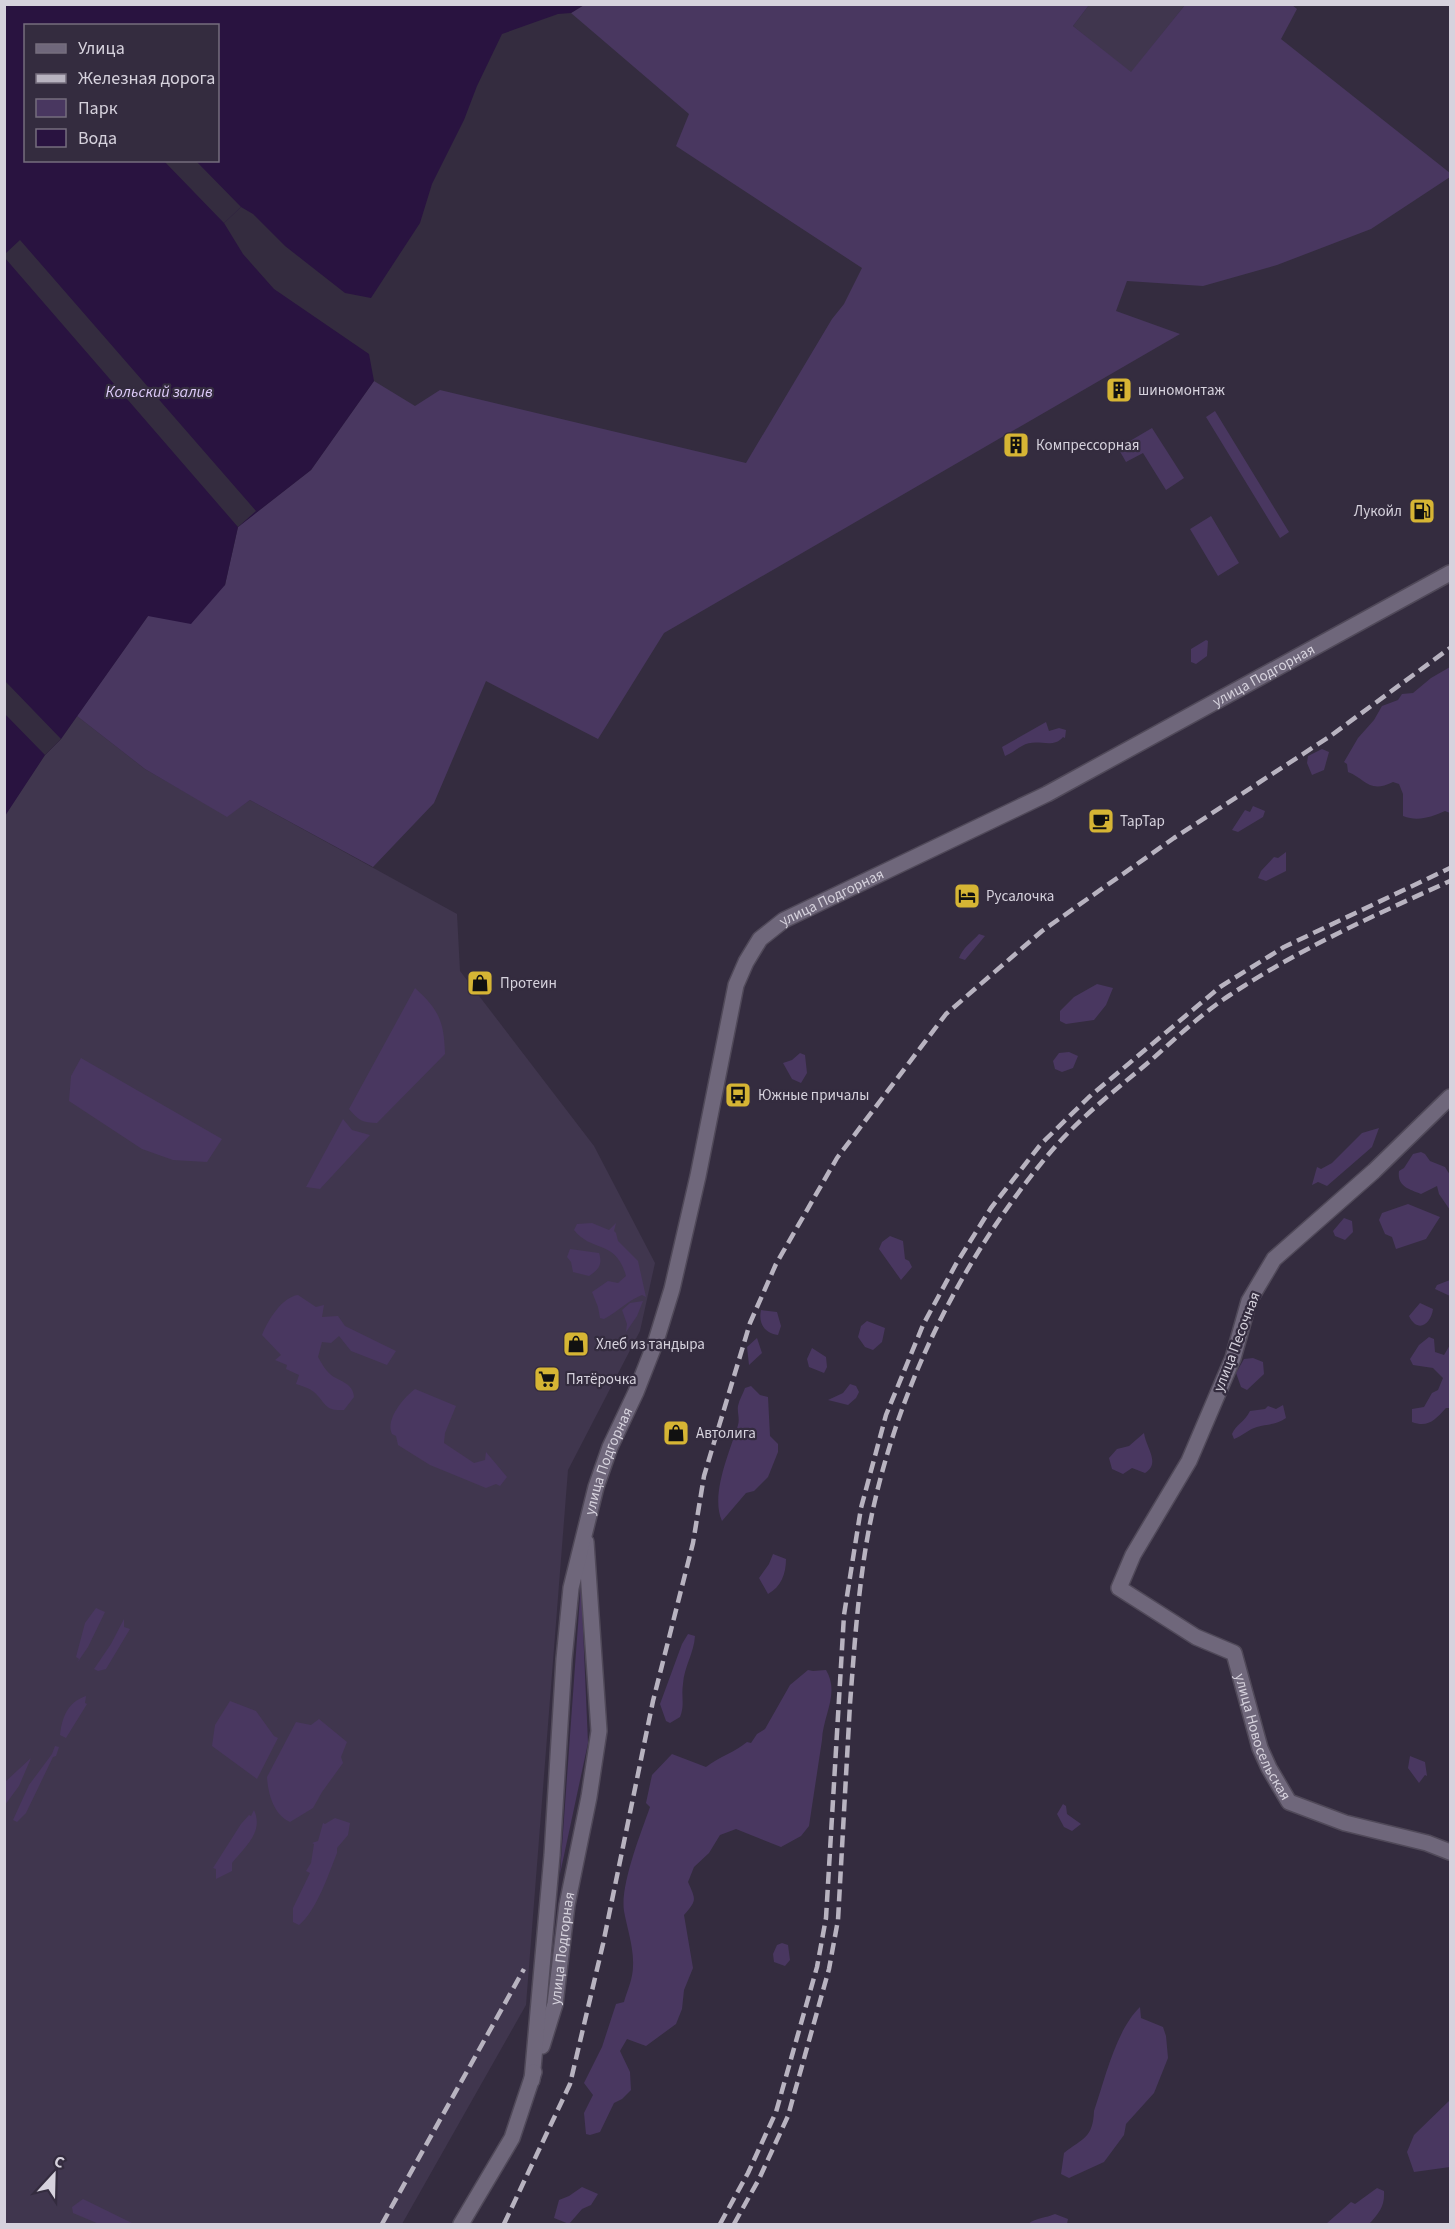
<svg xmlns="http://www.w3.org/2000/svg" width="1455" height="2229" font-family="'Source Sans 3',sans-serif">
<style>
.built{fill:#40364e}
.green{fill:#493760}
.water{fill:#291340;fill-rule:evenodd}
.pier{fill:#342c3f}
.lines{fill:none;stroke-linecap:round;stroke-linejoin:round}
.minor-casing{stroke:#504959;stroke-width:18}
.secondary-casing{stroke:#504959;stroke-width:18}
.minor{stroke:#6f677b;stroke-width:15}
.secondary{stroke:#6f677b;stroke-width:15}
.rail{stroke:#b8b3c0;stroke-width:4.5;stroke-dasharray:12 6;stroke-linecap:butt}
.labels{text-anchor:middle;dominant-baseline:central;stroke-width:4.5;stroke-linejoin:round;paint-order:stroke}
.poi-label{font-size:15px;fill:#d6d2dd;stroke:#342c3f;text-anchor:start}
.street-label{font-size:15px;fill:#d6d2dd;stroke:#342c3f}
.water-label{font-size:16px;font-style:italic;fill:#decbfa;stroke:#342c3f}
</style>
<rect width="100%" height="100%" fill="#342c3f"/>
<!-- built -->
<path class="built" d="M1089,5H1185L1131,73L1073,26Z
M77,716L145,769L227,816L250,800L457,914L460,971L594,1146L655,1263L640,1331L568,1470L526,2005L402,2224H5L4,816L45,755L61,739Z"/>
<!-- green -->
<path class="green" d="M584,5H1089L1073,26L1131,72L1185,5H1292L1297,9L1281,39L1450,173V177L1371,229L1277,265L1203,286L1127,281L1116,311L1180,334L664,633L598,739L486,681L434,803L373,867L250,800L227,817L145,769L77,716L148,616L225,585L238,527L311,470L374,381L415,406L440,390L746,463L832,319L844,304L862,268L676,146L689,114L571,13Z
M1215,411L1289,532L1280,538L1206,417Z
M1152,428L1184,478L1166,490L1143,453L1126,462L1118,448Z
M1211,516L1239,563L1218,576L1190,529Z
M1206,640L1208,641L1207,656L1196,664L1191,662V649Z
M1450,667V813L1445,811C1431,817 1418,822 1403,816V794L1399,784L1393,782C1369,794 1366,779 1348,772L1347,764L1344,762L1358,738L1374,720L1382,706L1398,700L1402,694L1413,693L1431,678Z
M1046,722L1049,731L1059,728L1066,730L1065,738L1063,737C1053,750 1036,737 1022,746C1016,749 1013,753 1005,756L1002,747Z
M1322,749L1329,752L1324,770L1312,775L1307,763L1308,756Z
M1253,806L1265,811L1263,817L1238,832L1232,830L1245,810L1250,812Z
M1286,852V871L1266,881L1258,878L1261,871L1274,857L1278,858Z
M979,934L985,936L965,960L959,958C963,947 971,943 979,934Z
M1097,984L1113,988L1106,1005L1094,1020L1066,1024L1060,1021V1011L1074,997Z
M415,988C439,1010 444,1021 445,1054L377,1123C363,1123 358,1120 349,1109Z
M1069,1052L1078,1056L1073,1068L1062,1072L1055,1069L1053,1061L1059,1053Z
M800,1053L805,1055L807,1073L801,1083L792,1079L783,1063L792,1060Z
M81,1058L222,1139L207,1162L173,1160L142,1149L69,1101L71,1076Z
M343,1119L352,1130L370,1135L320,1189L306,1187Z
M1379,1128L1372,1147L1327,1186L1318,1182L1312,1185L1317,1167L1321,1169L1332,1163L1362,1133Z
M1421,1152L1425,1154L1430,1161L1445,1167L1450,1175V1210L1439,1194L1437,1186L1421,1194C1408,1189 1397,1186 1399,1171L1404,1168L1413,1154Z
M1408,1204L1440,1217L1426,1239L1396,1249L1392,1237L1385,1234L1379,1220L1382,1213Z
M1344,1218L1352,1221L1353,1232L1345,1240L1335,1236L1333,1231Z
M592,1223L609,1230L616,1223L614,1231L616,1233L618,1241L638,1261L646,1297L642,1295C627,1301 617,1312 604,1319L600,1318L598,1307L592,1292L608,1281L618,1283L626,1276C616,1239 592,1253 574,1230L577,1224Z
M890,1236L903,1241L905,1259L909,1261L912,1267L901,1280L879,1249L882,1242Z
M570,1249L599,1253C603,1265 598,1270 589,1276L573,1272L571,1262L567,1257Z
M1450,1280V1296L1435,1289L1437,1285Z
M298,1295L316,1307L324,1305L322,1317L338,1316L345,1326L396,1351L387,1365L351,1351L339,1336L331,1343L322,1342L318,1357C321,1362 325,1370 330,1374C339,1382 353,1382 354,1397L344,1410C324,1411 327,1404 314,1392C309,1388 302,1386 296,1384L299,1375L286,1369L287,1365L275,1360L281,1355L262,1335C268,1320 282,1297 298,1295Z
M643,1301L637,1316L626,1332L627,1324L622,1310L630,1303Z
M1420,1303L1433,1309C1431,1324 1418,1334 1409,1316Z
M761,1310L777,1312L781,1326L778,1335C765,1333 758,1324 761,1310Z
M867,1321L885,1328L882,1342L873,1350L865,1347L858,1337L861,1326Z
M1429,1337L1434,1339L1435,1352L1444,1355L1450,1345V1408H1446C1435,1420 1428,1428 1412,1422V1409L1424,1407L1432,1393L1438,1390L1443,1378L1433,1368L1413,1365L1410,1359L1419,1345Z
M757,1338L762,1353L749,1365L747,1347Z
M812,1348L826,1357L827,1367L824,1373L809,1367L807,1359Z
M1253,1358L1263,1362L1264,1374L1247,1390L1241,1387L1236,1373L1244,1359Z
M850,1384L856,1386L859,1392L856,1398L848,1405L828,1400L843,1393Z
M751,1386L760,1395L768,1397L770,1436L778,1444V1452L768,1477L754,1491L746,1493L722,1521C710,1495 730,1451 738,1425C740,1419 737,1412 738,1406C739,1400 743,1394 745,1388Z
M415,1389L456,1406L445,1433L444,1443L474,1463L485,1460L486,1452L507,1477L500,1486L496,1484L486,1488L430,1465L398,1445L396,1436L392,1434C385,1420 403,1398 415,1389Z
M1283,1405L1286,1418C1276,1425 1267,1424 1257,1427C1249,1429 1242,1436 1234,1439L1232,1434C1236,1424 1244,1423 1250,1411L1265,1409L1268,1406L1276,1409Z
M1144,1433C1146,1448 1161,1463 1145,1473L1132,1468L1123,1474L1112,1469L1109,1458L1117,1449L1129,1446Z
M773,1554L786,1559C786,1574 781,1587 768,1594L759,1578L769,1564Z
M581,1583L588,1743L560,1874Z
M96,1608L105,1612L88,1647L77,1663L79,1659L76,1657L85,1623Z
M124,1619V1627L130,1629L106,1669L98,1671L94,1669L111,1644Z
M688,1634L695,1636C694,1653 684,1667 683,1684C681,1697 685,1705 680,1717L670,1723L666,1721L660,1704L682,1644Z
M808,1670L813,1671L826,1670C840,1693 823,1715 822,1740L809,1826L801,1836L781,1847L736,1829L720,1835L709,1853L694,1867L688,1882C696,1900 697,1900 684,1915L693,1968L684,1990L682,2009L676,2024L646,2046L627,2039L620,2051L630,2072L631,2090L622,2099L614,2103L600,2132L590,2135L586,2134L584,2113L593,2095L584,2083L602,2047L616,2004L624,2002C627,1991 633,1979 633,1966C634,1948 627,1928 624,1911C620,1885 641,1833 650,1807L646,1803L652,1775L672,1754L706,1767C719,1757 735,1752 747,1742L751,1743L757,1734L765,1729L790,1685Z
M86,1696L85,1703L87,1704L66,1738L60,1735C62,1717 68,1702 86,1696Z
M230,1701L256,1711L274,1736L278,1738L257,1779L212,1746L215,1725Z
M319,1719L347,1742L341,1757L343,1763L322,1792L313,1808L290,1822C274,1815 268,1794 267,1777L296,1722L311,1725Z
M55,1746L59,1747L56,1756L53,1757L26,1813L17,1822L13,1820L29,1785L52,1754Z
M1410,1756L1425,1762L1427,1776L1425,1775L1419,1783L1408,1768Z
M31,1758L19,1786L5,1805V1782Z
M1063,1804L1066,1806L1067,1814L1081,1824L1072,1831L1064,1827L1057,1814Z
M254,1810C264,1832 245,1847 232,1863V1871L216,1879V1869L213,1868L241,1824L249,1815L251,1816Z
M335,1818L350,1823L348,1835L337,1848V1853C329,1873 316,1912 299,1925L293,1922V1908L310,1873L306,1871L311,1863L314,1844L312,1843L318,1841L323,1823L325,1824Z
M782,1943L788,1945L790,1960L785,1966L774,1962L773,1954L777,1945Z
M1140,2007L1141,2018L1163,2027L1166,2036L1168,2058L1154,2093L1126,2124L1124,2135L1104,2162L1069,2178L1061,2174L1064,2153C1083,2138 1093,2138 1094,2111C1105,2079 1116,2030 1140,2007Z
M1450,2100V2167L1414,2172L1407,2152L1414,2135Z
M582,2187L598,2194L591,2205L582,2209L569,2224L554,2218L559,2200L569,2196Z
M1377,2188L1384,2191C1385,2206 1379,2213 1369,2224H1326L1351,2202L1355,2204Z
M83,2199L134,2224H99L73,2213L72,2207Z
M1055,2214L1068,2219L1067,2224H1028C1035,2218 1046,2218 1055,2214Z"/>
<!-- water -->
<path class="water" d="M5,5H584L571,13L558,14L502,34L477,86L464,120L432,184L420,223L371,298L345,293L285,246L253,214L241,207L224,223L243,254L274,289L369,354L374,381L311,470L238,527L225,585L191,624L148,616L61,739L45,755L5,816ZM26,26H218V160H26Z"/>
<!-- pier -->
<path class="pier" d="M164,161H196L241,207L224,223Z
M20,240L256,511L238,527L5,258V254Z
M5,681L61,739L45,755L5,714Z"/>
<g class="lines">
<defs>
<g id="minor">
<path id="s1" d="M1450,1097L1374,1171L1274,1259L1249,1301L1233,1358L1189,1461L1133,1555L1119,1588L1196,1637L1234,1653L1260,1748L1269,1768L1289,1802L1345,1823L1427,1843L1450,1852"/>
</g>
<g id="secondary">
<path id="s2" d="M542,2046L555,2004L567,1905L589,1797L599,1731L586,1542"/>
<path id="s3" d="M532,2080L552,1855L564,1659L571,1588L596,1487L610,1447L636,1392L656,1341L672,1289L698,1176L736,985L746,962L760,939L784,920L1047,794L1450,573"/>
<path d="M461,2224L512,2138L534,2072"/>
</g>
</defs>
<!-- minor casing -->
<use href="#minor" class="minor-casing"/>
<!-- secondary casing -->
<use href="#secondary" class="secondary-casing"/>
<!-- minor -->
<use href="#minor" class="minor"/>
<!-- secondary -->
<use href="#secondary" class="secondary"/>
<!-- rail -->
<path class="rail" d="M382,2224L524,1969
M504,2224L570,2084L603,1944L653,1701L693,1543L704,1476L750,1323L776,1264L837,1158L946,1014L1042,931L1174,838L1329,737L1450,648
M720,2224L748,2173L776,2112L817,1967L826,1918L844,1615L861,1508L886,1415L923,1325L956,1264L991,1208L1041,1144L1089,1097L1220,987L1284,947L1450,868
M734,2224L759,2179L788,2116L829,1969L838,1920C842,1848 846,1776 850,1704C855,1639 859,1573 873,1509C902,1379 963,1257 1048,1155C1077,1120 1114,1091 1149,1062C1175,1039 1201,1014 1230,995C1299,949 1375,915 1450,881"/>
</g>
<!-- icons -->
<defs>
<symbol id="building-square" viewBox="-11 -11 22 22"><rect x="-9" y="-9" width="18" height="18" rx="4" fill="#d6b534" stroke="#342c3f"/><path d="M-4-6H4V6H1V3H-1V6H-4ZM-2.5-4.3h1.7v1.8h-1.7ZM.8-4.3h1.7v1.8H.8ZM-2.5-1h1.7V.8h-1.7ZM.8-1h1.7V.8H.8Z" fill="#111"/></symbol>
<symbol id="fuel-square" viewBox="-11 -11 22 22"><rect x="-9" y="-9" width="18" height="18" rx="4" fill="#d6b534" stroke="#342c3f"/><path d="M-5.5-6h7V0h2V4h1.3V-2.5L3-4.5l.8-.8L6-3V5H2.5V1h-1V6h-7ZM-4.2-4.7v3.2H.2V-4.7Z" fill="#111"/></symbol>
<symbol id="cafe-square" viewBox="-11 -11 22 22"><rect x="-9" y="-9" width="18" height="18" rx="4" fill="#d6b534" stroke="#342c3f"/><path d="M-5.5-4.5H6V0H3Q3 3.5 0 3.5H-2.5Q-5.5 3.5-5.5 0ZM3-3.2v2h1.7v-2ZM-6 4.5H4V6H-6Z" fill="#111"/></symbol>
<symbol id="hotel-square" viewBox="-11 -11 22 22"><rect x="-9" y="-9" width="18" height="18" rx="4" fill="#d6b534" stroke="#342c3f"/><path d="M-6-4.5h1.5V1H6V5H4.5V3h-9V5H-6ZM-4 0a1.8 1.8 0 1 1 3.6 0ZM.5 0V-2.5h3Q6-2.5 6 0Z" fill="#111"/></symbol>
<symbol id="shop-square" viewBox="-11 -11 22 22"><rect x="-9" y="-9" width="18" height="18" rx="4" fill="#d6b534" stroke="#342c3f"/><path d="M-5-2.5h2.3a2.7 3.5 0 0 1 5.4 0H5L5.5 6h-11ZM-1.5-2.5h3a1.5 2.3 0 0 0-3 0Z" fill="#111"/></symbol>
<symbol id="bus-square" viewBox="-11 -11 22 22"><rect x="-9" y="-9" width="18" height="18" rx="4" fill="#d6b534" stroke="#342c3f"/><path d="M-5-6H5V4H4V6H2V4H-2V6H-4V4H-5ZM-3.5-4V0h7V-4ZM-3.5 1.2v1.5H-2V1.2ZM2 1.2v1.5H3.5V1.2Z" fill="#111"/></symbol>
<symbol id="supermarket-square" viewBox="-11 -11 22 22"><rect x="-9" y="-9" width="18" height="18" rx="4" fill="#d6b534" stroke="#342c3f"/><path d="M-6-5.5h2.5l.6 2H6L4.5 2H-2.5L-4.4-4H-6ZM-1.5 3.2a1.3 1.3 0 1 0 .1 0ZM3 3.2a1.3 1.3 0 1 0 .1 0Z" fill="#111"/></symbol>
</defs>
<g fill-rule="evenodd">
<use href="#building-square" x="1104" y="375" width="30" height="30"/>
<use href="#building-square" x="1001" y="430" width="30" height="30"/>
<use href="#fuel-square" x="1407" y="496" width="30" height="30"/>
<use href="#cafe-square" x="1086" y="806" width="30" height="30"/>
<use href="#hotel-square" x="952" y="881" width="30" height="30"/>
<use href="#shop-square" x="465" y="968" width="30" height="30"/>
<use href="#bus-square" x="723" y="1080" width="30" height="30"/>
<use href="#shop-square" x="561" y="1329" width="30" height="30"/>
<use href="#supermarket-square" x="532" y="1364" width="30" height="30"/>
<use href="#shop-square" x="661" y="1418" width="30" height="30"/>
</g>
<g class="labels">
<!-- poi labels -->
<g class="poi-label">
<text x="1138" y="390">шиномонтаж</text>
<text x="1036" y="445">Компрессорная</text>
<text x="1402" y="511" text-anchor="end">Лукойл</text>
<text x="1120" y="821">ТарТар</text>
<text x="986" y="896">Русалочка</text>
<text x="500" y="983">Протеин</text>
<text x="758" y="1095">Южные причалы</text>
<text x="596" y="1344">Хлеб из тандыра</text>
<text x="566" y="1379">Пятёрочка</text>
<text x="696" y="1433">Автолига</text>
</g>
<!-- street labels -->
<g class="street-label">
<text stroke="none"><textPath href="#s3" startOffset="1742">улица Подгорная</textPath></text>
<text stroke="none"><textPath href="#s3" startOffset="1256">улица Подгорная</textPath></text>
<text transform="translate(1237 1342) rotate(-69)">улица Песочная</text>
<text stroke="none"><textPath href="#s3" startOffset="626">улица Подгорная</textPath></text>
<text stroke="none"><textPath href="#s1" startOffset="826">улица Новосельская</textPath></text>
<text stroke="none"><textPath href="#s2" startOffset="100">улица Подгорная</textPath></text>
</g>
<!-- water labels -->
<g class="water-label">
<text x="159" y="392">Кольский залив</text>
</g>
</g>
<!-- border -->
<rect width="1455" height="2229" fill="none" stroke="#d6d2dd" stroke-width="12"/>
<!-- legend -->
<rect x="24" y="24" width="195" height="138" fill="#342c3f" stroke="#756e7e" stroke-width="1.5"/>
<rect x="36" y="44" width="30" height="9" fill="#6f677b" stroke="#756e7e" stroke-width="1.5"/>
<text x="78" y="54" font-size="18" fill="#d6d2dd">Улица</text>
<rect x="36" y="74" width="30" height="9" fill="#b8b3c0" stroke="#756e7e" stroke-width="1.5"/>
<text x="78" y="84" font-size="18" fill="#d6d2dd">Железная дорога</text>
<rect x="36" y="99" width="30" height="18" fill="#493760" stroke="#756e7e" stroke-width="1.5"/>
<text x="78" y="114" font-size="18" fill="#d6d2dd">Парк</text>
<rect x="36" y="129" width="30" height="18" fill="#291340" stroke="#756e7e" stroke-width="1.5"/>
<text x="78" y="144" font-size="18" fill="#d6d2dd">Вода</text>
<!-- north arrow -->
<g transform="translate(54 2175) rotate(22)" stroke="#342c3f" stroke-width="4.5" paint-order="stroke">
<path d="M0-4.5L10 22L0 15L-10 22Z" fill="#d6d2dd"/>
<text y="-9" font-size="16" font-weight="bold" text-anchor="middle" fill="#d6d2dd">С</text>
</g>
</svg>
